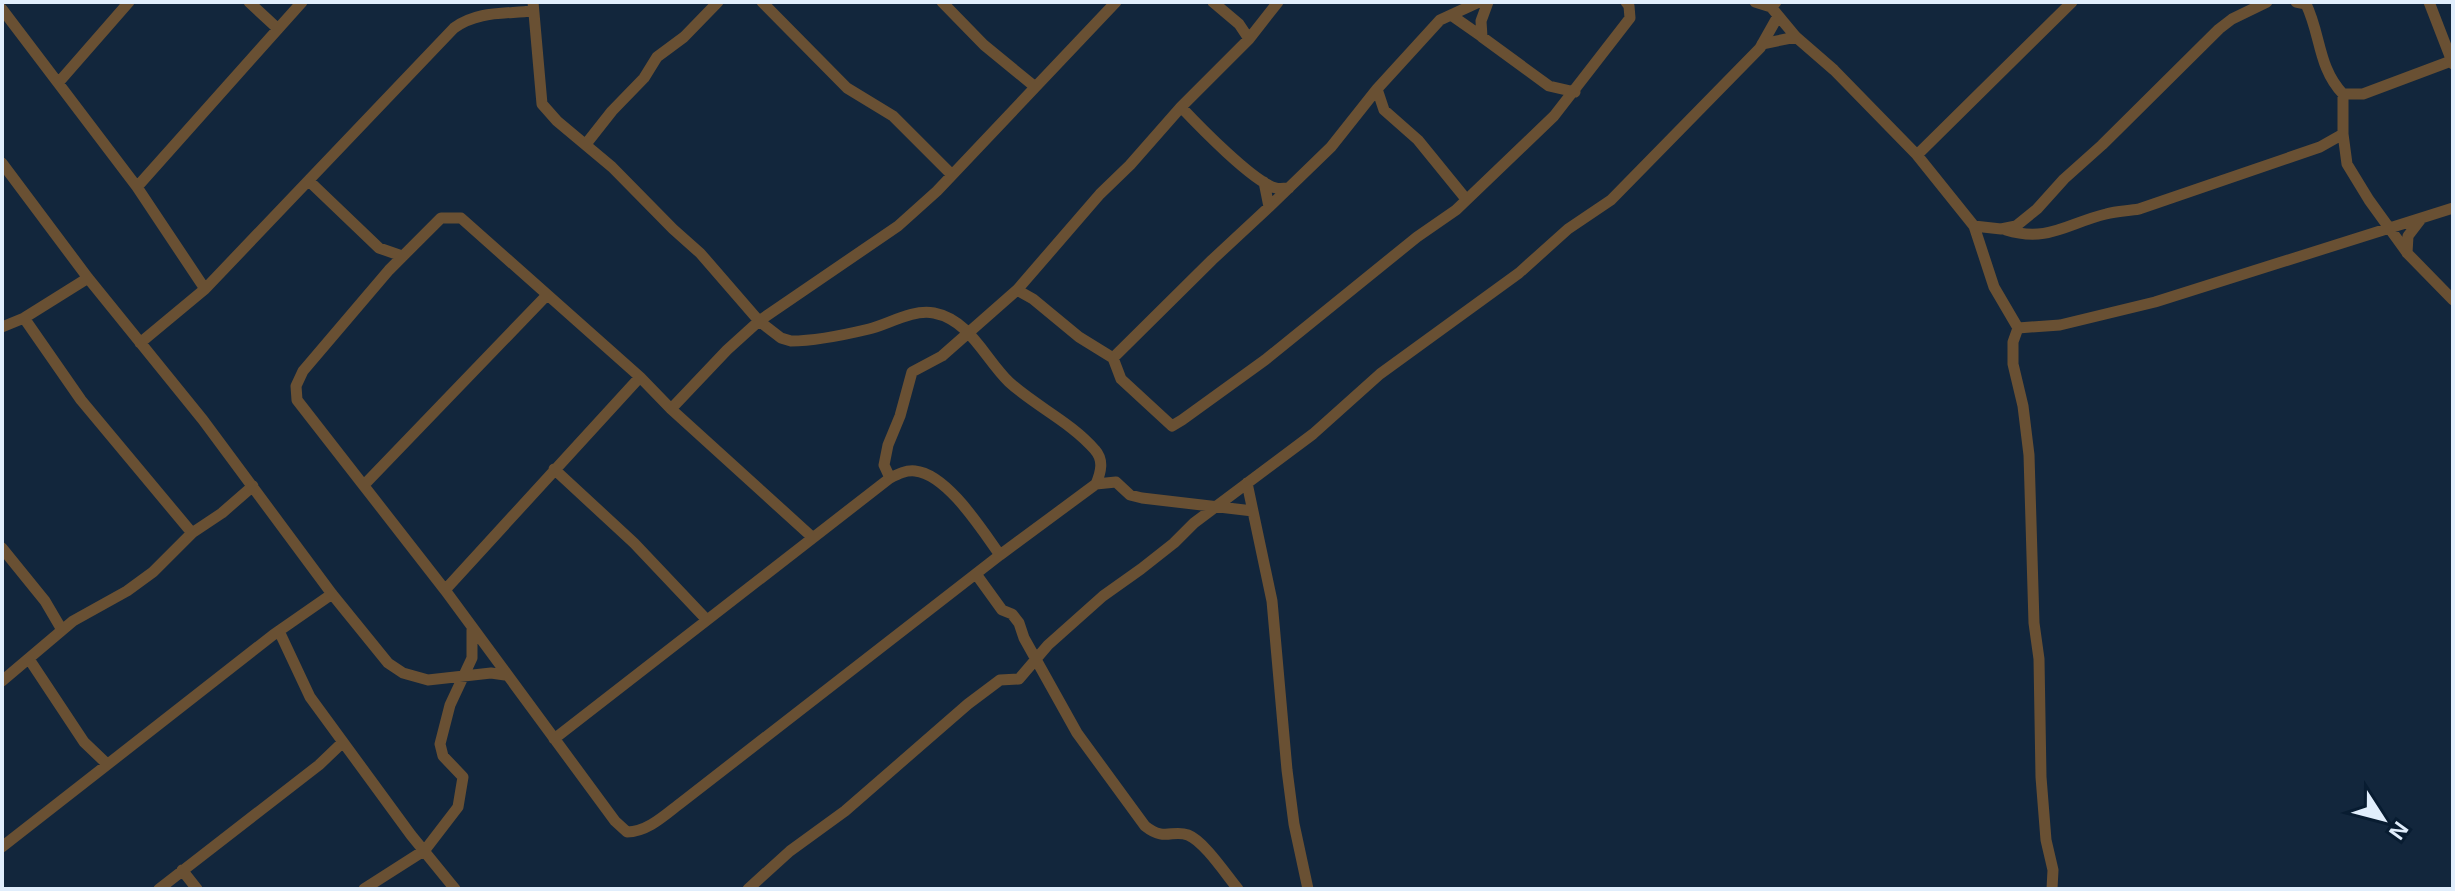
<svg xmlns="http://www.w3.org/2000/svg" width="2455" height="891" font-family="Helvetica,sans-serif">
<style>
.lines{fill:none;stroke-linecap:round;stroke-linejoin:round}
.minor{stroke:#695033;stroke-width:11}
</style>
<rect width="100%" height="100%" fill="#12263c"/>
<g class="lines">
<!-- minor -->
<path class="minor" d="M249,2L277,28
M533,2L542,104L557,121L612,167L673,229L700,253L759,321L781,338L791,341C817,341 844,335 869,329C889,324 912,309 934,313C970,320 985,359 1009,382C1035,406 1071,422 1095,450C1104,460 1101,472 1096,484L1000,555L682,802C666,814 648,832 627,832L615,821L445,590L297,400L296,386L303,371L389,270L441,218H461L640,377L671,409L812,537
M762,2L847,88L893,116L952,175
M942,2L984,45L1034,86
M1213,2L1239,24L1249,39
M1488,2L1481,21L1482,37L1549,86L1575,92
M1755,2L1771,7L1776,2
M2296,2L2306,4C2321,35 2318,68 2343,94H2363L2451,61
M2429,2L2453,64
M1771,7L1796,37L1834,70L1917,155L1974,226L1994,287L2018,328L2013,342V364L2023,406L2029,455L2034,623L2039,659L2041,777L2046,840L2053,870L2052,889
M2,9L137,187L205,289
M1451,15L1481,36
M1762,44L1796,37
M59,82L129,2
M1377,89L1384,110L1418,140L1466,199
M2343,94V134L2347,164L2369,200L2408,254L2453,300
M1181,107C1198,125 1254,183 1276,188C1280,189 1284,188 1289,188
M586,144L612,111L644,78L657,57L684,37L718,2
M1917,155L2072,2
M2,163L88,278L203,420L332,594L388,663L403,673L428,680L491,673L505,675
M309,181L379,248L402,256
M1264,182L1269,207L1331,147L1377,89L1440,20L1479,2
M137,187L302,2
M1974,226L2001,229L2016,226L2037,209L2064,179L2102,145L2219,29L2232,19L2267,2
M2006,230C2048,243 2068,223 2106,214C2117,211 2128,211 2139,209L2320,147L2343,134
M2407,253L2408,236L2421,219
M1017,290L1033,299L1079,337L1113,358L1212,260L1269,207
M24,318L81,400L192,533
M2,327L24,318L88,278
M2018,328L2060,325L2155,302L2453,208
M140,343L205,289L454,28C477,11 504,14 532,11
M1113,358L1121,379L1172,426L1182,420L1265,360L1417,237L1456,210L1554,116L1630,18L1629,6L1626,2
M671,409L727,350L759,321L898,226L937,191L1116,2
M554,469L634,543L706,619
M890,478L884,465L888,445L900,416L912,372L942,356L1017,290L1100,194L1130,165L1181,107L1249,39L1278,2
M1247,483L1272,601L1287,770L1294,824L1308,889
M1096,484L1116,482L1130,495L1142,498L1253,511
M364,485L547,295
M2,548L45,601L62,630
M976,574L1002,610L1012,614L1019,623L1024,638L1077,733L1145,826C1165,842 1172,829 1188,835C1204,841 1227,876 1238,889
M445,590L640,377
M279,631L310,697L411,835L455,889
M29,659L84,742L107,764
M2,681L73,621L127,591L153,572L192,533L222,513L253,486
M554,739L890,478C898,474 906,470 915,471C947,474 982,530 1000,555
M2,847L273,635L332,594
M182,870L197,889
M159,889L319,765L343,742
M364,889L425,850L458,807L463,777L443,756L440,744L450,705L472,658V630
M748,889L790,851L845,811L968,704L1000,680L1019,679L1048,645L1103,596L1141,569L1174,543L1194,523L1313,434L1380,374L1519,273L1568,229L1611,200L1760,48L1778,16"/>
</g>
<!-- border -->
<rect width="2455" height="891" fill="none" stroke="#e1eefc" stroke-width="8"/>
<!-- north arrow -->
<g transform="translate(2383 819) rotate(126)" stroke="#081c31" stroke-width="6" paint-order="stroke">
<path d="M0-6L14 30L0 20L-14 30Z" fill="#e1eefc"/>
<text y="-12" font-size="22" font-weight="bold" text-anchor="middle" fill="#e1eefc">N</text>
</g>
</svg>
